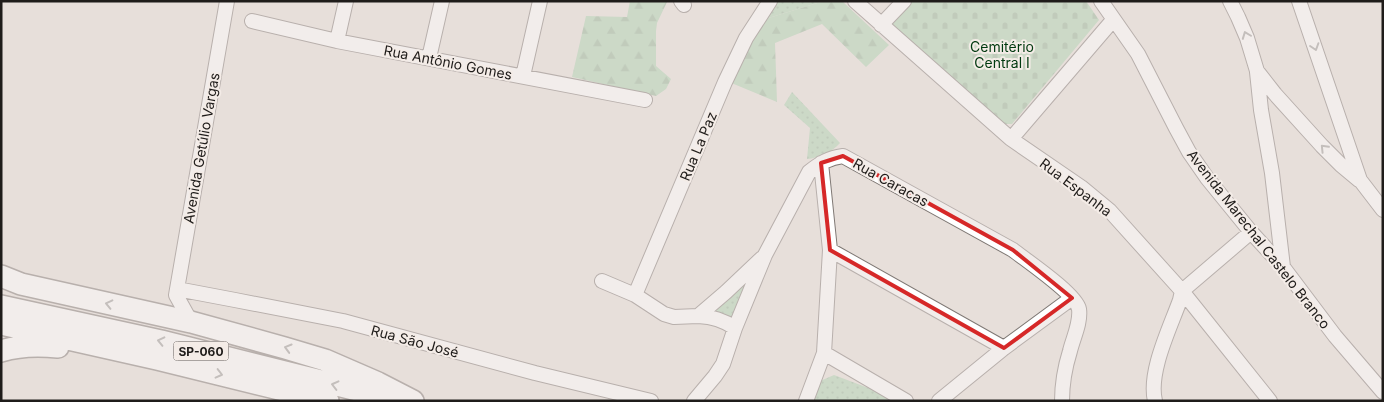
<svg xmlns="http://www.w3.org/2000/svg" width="1384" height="402" font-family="Inter,sans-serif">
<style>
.grass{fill:url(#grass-dots)}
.forest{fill:url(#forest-firs)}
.cemetery{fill:url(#cemetery-stones)}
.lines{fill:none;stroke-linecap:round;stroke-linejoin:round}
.minor-casing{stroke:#7f7874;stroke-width:16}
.highway-casing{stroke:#7f7874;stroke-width:24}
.minor{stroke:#fff;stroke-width:14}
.highway{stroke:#fff;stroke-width:21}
.oneway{stroke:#9a9998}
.marked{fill:none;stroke:#d62828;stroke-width:4;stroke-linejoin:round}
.labels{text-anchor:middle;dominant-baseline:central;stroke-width:4;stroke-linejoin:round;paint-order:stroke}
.shield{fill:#f4ece7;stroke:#5f5a58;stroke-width:1}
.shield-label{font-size:12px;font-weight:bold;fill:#1f1c1a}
.park-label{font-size:14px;fill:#00390f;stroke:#f4ece7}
.street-label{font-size:14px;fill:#1f1c1a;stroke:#f4ece7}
</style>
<defs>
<pattern id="grass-dots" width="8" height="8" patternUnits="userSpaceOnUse" patternTransform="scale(1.25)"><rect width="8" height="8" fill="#aad2af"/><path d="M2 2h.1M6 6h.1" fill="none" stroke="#92b496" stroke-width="1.8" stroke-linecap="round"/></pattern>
<pattern id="forest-firs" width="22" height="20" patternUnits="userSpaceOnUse" patternTransform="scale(1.25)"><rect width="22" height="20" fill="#aad2af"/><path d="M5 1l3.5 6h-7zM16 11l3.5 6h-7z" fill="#92b496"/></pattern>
<pattern id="cemetery-stones" width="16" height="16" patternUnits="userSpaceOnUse" patternTransform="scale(1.25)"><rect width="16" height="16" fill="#aad2af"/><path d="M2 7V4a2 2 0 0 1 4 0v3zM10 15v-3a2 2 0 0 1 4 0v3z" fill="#92b496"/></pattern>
</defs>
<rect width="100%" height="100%" fill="#e7dfda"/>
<!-- grass -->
<path class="grass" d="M773,1H824L762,20Z
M792,92L840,143C832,152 819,158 807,159L810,128L784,105Z
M755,267L734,322L709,312Z
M834,375L879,392L892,401H809L818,382Z"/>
<!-- forest -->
<path class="forest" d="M630,1L667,2L657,23L656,31V66L671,79L666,89L656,96L572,77L586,16L627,17Z
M824,1H842L889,45L866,67L822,24L775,43L777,102L729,82L762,20Z"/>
<!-- cemetery -->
<path class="cemetery" d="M912,1H1086L1099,20L1012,124H1001L891,25Z"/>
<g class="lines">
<defs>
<path id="minor" d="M681,1L684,5
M855,1L1011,139L1081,187L1110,211L1182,291L1270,401
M1101,1L1138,54L1176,128L1189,152L1207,178L1251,232L1283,267L1335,336L1383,392
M1230,1L1238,17L1247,38L1257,71L1275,94L1322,146L1341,165L1359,180
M1299,1L1360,180L1383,210
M252,21L337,41L645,100
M881,25L904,1
M337,41L346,1
M429,58L442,1
M1257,72L1261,110L1272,173L1283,267
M523,76L540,1
M1011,139L1113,20
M830,250L1004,348
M602,281L635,295L664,314L674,317L698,316L726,292L762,258
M177,289L235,300L343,321L535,373L651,401
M635,295L725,82L746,38L770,1
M698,316C713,317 723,320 735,328
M191,322L176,295L227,1
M824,353L906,401
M694,401L715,376L723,364L735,328L765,255L809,172C820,163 829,158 843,156L1013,250C1027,261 1076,294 1079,309C1081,323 1073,338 1070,351C1065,367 1062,384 1062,401
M806,401L824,353L830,250L821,163
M939,401L1004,348L1072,298
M1155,401C1148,372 1170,328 1180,300L1182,291L1251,232"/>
<path id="highway" d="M1,276L21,284L191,322L285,348L325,360L378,383L413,401
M1,306L161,341L385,397
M1,324L157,359L328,401
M1,351C20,345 38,345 58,347"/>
</defs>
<!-- minor casing -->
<use href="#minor" class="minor-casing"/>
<!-- highway casing -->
<use href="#highway" class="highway-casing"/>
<!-- minor -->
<use href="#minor" class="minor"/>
<!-- highway -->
<use href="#highway" class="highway"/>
</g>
<!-- one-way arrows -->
<defs><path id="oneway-chevron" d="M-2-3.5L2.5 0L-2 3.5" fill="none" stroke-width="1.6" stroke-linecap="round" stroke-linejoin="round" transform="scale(1.25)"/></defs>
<g class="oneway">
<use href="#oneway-chevron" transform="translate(1246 35) rotate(-111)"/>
<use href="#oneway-chevron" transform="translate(1315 47) rotate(72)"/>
<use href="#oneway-chevron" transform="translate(1324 148) rotate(-134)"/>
<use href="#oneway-chevron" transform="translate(109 304) rotate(-167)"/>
<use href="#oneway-chevron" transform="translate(161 341) rotate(-167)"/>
<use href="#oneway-chevron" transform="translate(288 348) rotate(-164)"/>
<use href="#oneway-chevron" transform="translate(219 374) rotate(14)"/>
<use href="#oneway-chevron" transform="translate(335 385) rotate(-166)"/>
</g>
<!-- marked area -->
<path d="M0 0H1384V402H0ZM843,156L1013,250L1072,298L1004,348L830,250L821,163Z" fill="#e7dfda" fill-opacity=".55" fill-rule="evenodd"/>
<path class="marked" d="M843,156L1013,250L1072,298L1004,348L830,250L821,163Z"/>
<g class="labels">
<!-- shield labels -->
<rect class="shield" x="173.5" y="341.5" width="55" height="19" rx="4"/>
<g class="shield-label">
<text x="201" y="351">SP-060</text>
</g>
<!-- park labels -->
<g class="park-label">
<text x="1002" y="46">Cemitério<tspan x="1002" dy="16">Central I</tspan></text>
</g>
<!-- street labels -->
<g class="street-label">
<text transform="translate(448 62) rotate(11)">Rua Antônio Gomes</text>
<text transform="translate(698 146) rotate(-67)">Rua La Paz</text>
<text transform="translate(201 148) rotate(-80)">Avenida Getúlio Vargas</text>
<text transform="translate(891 182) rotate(29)">Rua Caracas</text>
<text transform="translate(1076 187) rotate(37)">Rua Espanha</text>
<text transform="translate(1259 239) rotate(52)">Avenida Marechal Castelo Branco</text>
<text transform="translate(415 341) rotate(15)">Rua São José</text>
</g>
</g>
<!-- border -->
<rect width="1384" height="402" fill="none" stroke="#1f1c1a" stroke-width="5"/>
</svg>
